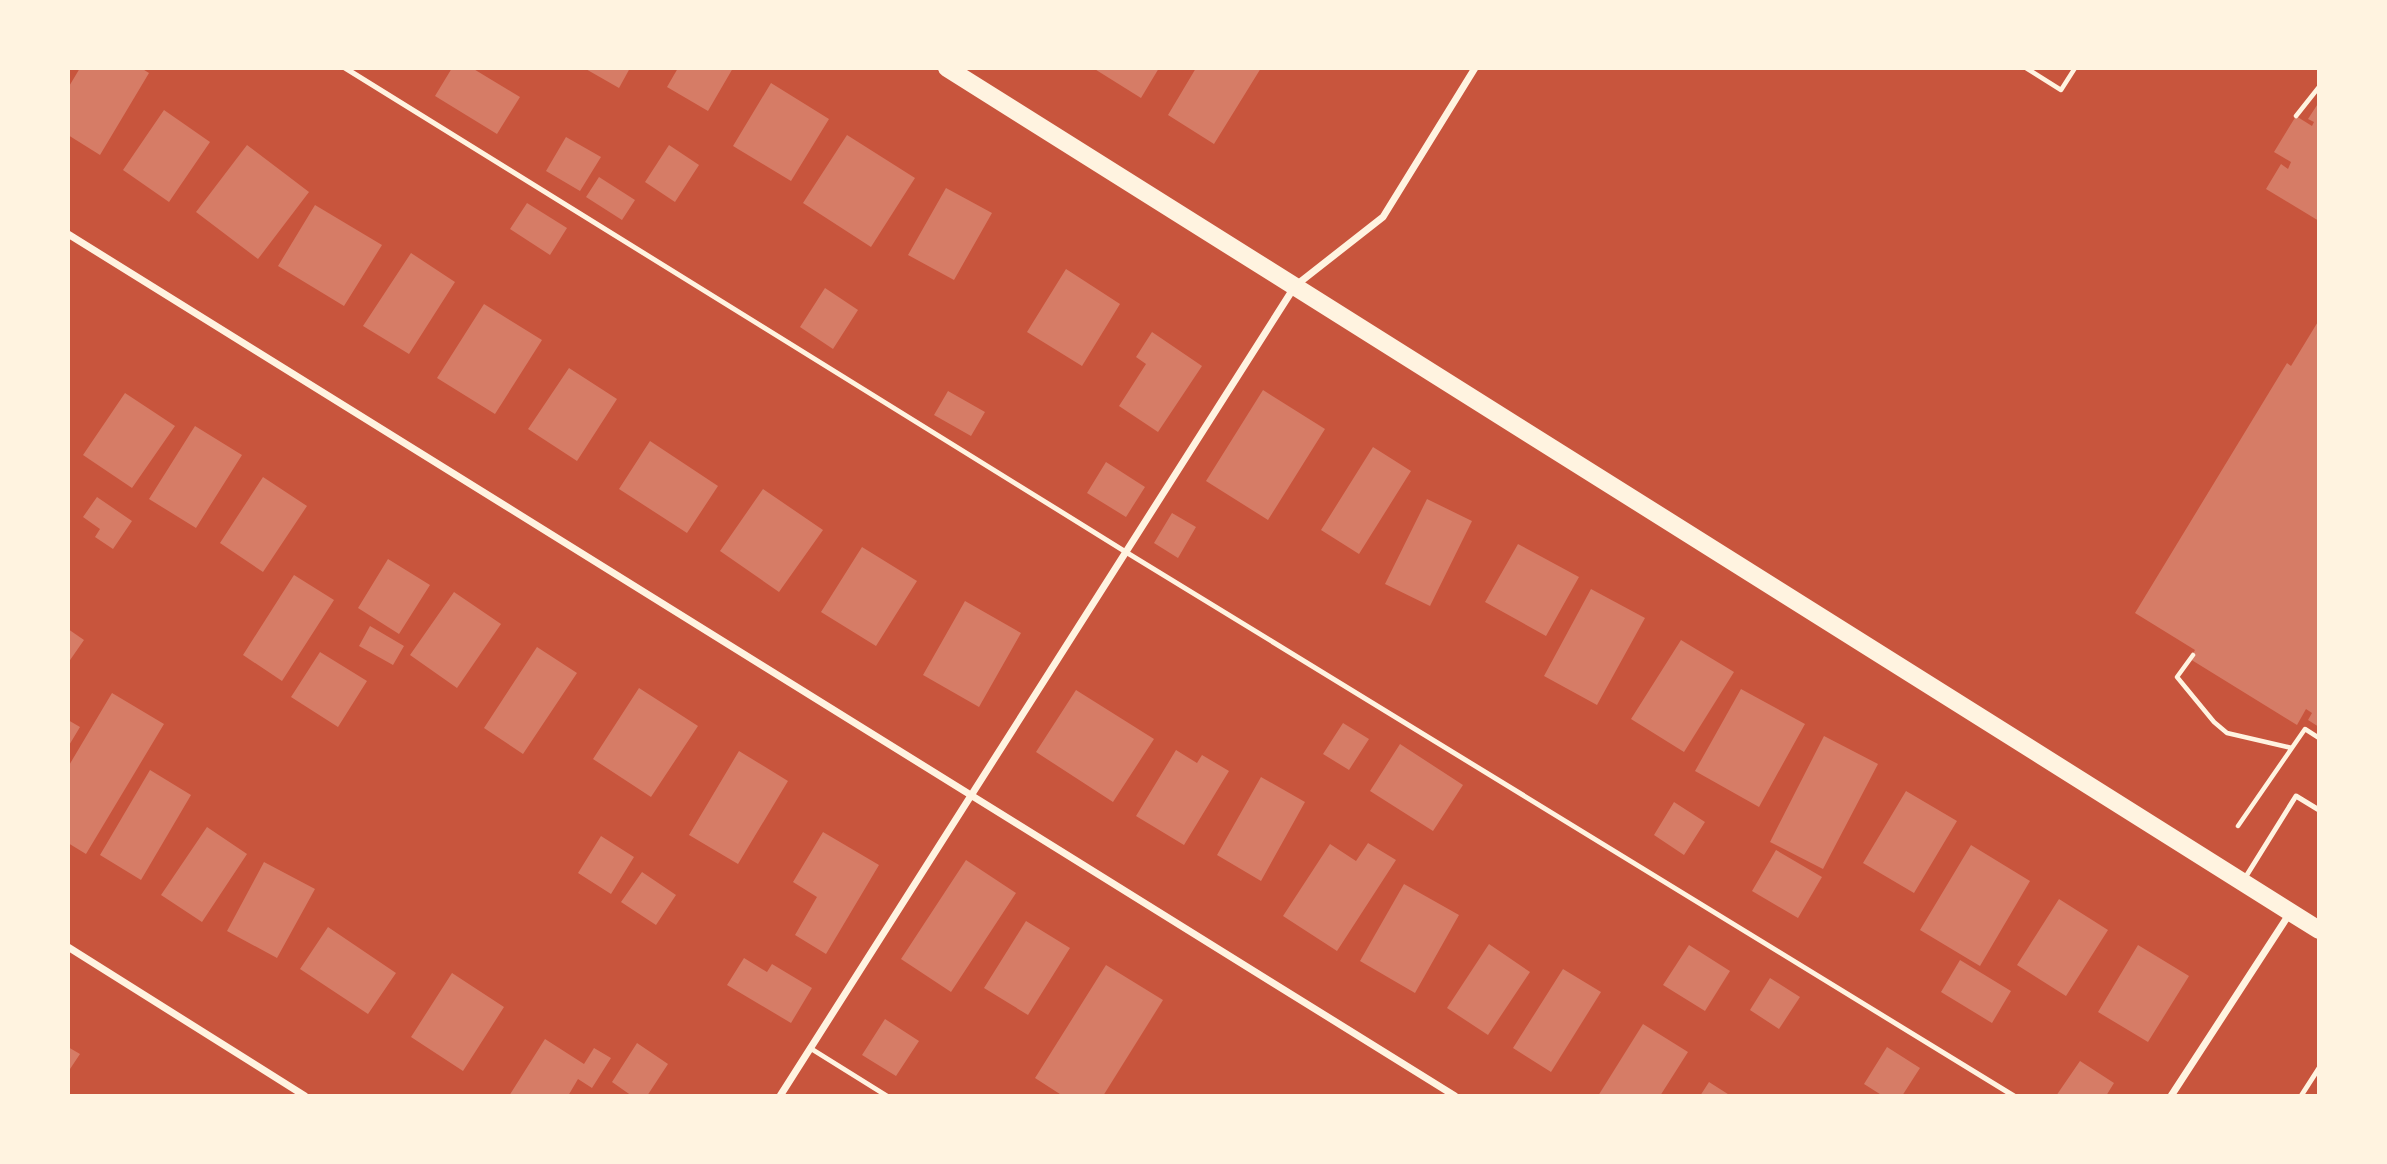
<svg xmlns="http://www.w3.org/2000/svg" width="2387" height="1164" font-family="'Sofia Sans Condensed',sans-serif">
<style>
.building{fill:#d67c66}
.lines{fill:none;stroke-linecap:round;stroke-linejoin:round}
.path{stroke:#fff3e0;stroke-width:4.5}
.service{stroke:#fff3e0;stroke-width:5}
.minor{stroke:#fff3e0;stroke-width:7}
.primary{stroke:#fff3e0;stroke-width:18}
</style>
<rect width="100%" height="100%" fill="#c8553d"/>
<!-- building -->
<path class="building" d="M80,68H141L149,73L100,155L68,135V88Z
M452,68H472L520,97L497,134L435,96Z
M584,68H630L619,88Z
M678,68H733L708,111L667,87Z
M1093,68H1159L1141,98Z
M1196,68H1261L1214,144L1168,115Z
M771,83L829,119L791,181L733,146Z
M2319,102V221L2266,189L2281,164L2288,169L2291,162L2274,152L2296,116L2312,126L2314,122L2308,119Z
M164,110L210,142L169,202L123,170Z
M847,135L915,178L871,247L803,203Z
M566,137L601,157L580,191L546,171Z
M247,145L309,192L258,259L196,212Z
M669,145L699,165L675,202L645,182Z
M599,177L635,200L622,220L586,197Z
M946,188L992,213L954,280L908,255Z
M527,203L567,228L550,255L510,229Z
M315,205L382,245L344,306L278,266Z
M411,253L455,282L409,354L363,326Z
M1066,269L1120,304L1082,366L1027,332Z
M825,288L858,310L833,349L800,327Z
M484,304L542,340L495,414L437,378Z
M2319,320V727L2308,720L2312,713L2306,709L2297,725L2190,659L2195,650L2135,613L2287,363L2291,366Z
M1152,332L1202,366L1158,432L1119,406L1146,364L1136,357Z
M569,368L617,399L577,461L528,429Z
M1263,390L1325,429L1268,520L1206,481Z
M948,391L985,412L971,436L934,415Z
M125,393L175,426L132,488L83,455Z
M195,426L242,455L196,528L149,499Z
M650,441L718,486L687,533L619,489Z
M1373,447L1411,471L1359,554L1321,530Z
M1106,462L1145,487L1126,517L1087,493Z
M263,477L307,506L263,572L220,543Z
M763,489L823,530L779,592L720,551Z
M97,497L132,521L113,549L95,537L100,529L83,517Z
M1427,499L1472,521L1430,606L1385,584Z
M1172,513L1196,527L1178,558L1154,543Z
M1518,544L1579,577L1546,636L1485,602Z
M862,547L917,581L876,646L821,612Z
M388,559L430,585L399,634L358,608Z
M294,575L334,600L282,681L243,655Z
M1591,589L1645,618L1597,705L1544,676Z
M454,592L501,624L457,688L410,655Z
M965,601L1021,633L979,707L923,675Z
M370,626L404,646L393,665L359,646Z
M68,629L84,640L68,663Z
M1681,640L1734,672L1684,752L1631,719Z
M537,647L577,673L523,754L484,728Z
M320,652L367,681L338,727L291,697Z
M639,688L698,726L651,797L593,759Z
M1741,689L1805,724L1759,807L1695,771Z
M1076,690L1154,739L1113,802L1036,752Z
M112,693L164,724L86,854L68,843V767Z
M68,720L80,727L68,747Z
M1343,723L1369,739L1349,770L1323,754Z
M1824,736L1878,764L1823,869L1770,842Z
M1400,744L1463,785L1433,831L1370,791Z
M1176,750L1197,763L1202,755L1229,771L1184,845L1136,816Z
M739,751L788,781L738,864L689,835Z
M150,770L191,795L141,880L100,855Z
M1261,777L1305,802L1261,881L1217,855Z
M1906,791L1957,821L1914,893L1863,863Z
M1674,802L1705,822L1684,855L1654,835Z
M207,827L247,854L202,922L161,895Z
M823,832L879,865L826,954L795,935L817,897L793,882Z
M601,836L634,857L611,894L578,873Z
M1368,843L1396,860L1337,951L1283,916L1330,844L1356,861Z
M1971,845L2030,881L1980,966L1920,930Z
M1776,850L1822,877L1798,918L1752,891Z
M966,860L1016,893L951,992L901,959Z
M264,862L315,889L277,958L227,931Z
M642,872L676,895L656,925L621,902Z
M1404,884L1459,915L1415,993L1360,961Z
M2059,899L2108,930L2066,996L2017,965Z
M1026,921L1070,948L1028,1015L984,988Z
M328,927L396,973L368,1014L300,969Z
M1489,944L1530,972L1488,1035L1447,1008Z
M1689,945L1730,971L1705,1011L1663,985Z
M2138,945L2189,976L2148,1042L2098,1012Z
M744,958L767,972L772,964L812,988L791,1023L727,985Z
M1960,960L2011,991L1992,1023L1941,992Z
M1106,965L1163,1000L1103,1096H1063L1035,1078Z
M1563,969L1601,992L1551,1072L1513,1048Z
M452,973L504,1007L463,1071L411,1037Z
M1770,978L1800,997L1779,1029L1750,1010Z
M885,1019L919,1041L896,1076L862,1055Z
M1643,1024L1688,1052L1660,1096H1598Z
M545,1039L584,1064L594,1048L611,1058L592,1088L578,1079L568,1096H509Z
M637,1043L668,1064L647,1096H632L612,1082Z
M68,1047L80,1054L68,1072Z
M1887,1047L1920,1068L1902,1096H1883L1864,1084Z
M2080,1061L2114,1083L2106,1096H2056Z
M1709,1082L1731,1096H1700Z"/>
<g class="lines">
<!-- path -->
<path class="path" d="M2026,68L2061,90L2075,68
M2296,116L2319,87
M2193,655L2177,677L2214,722L2227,733L2292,748
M2238,826L2305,729L2319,738"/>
<!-- service -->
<path class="service" d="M345,68L1126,552L2014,1096
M2245,878L2296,796L2319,810
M810,1048L887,1096
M2301,1096L2319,1068"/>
<!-- minor -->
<path class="minor" d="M68,234L1455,1096
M68,947L305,1096
M780,1096L1295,286L1383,217L1475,68
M2171,1096L2290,913"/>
<!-- primary -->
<path class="primary" d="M947,68L2319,930"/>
</g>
<!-- border -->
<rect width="2387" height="1164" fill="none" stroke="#fff3e0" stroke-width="140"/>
</svg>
